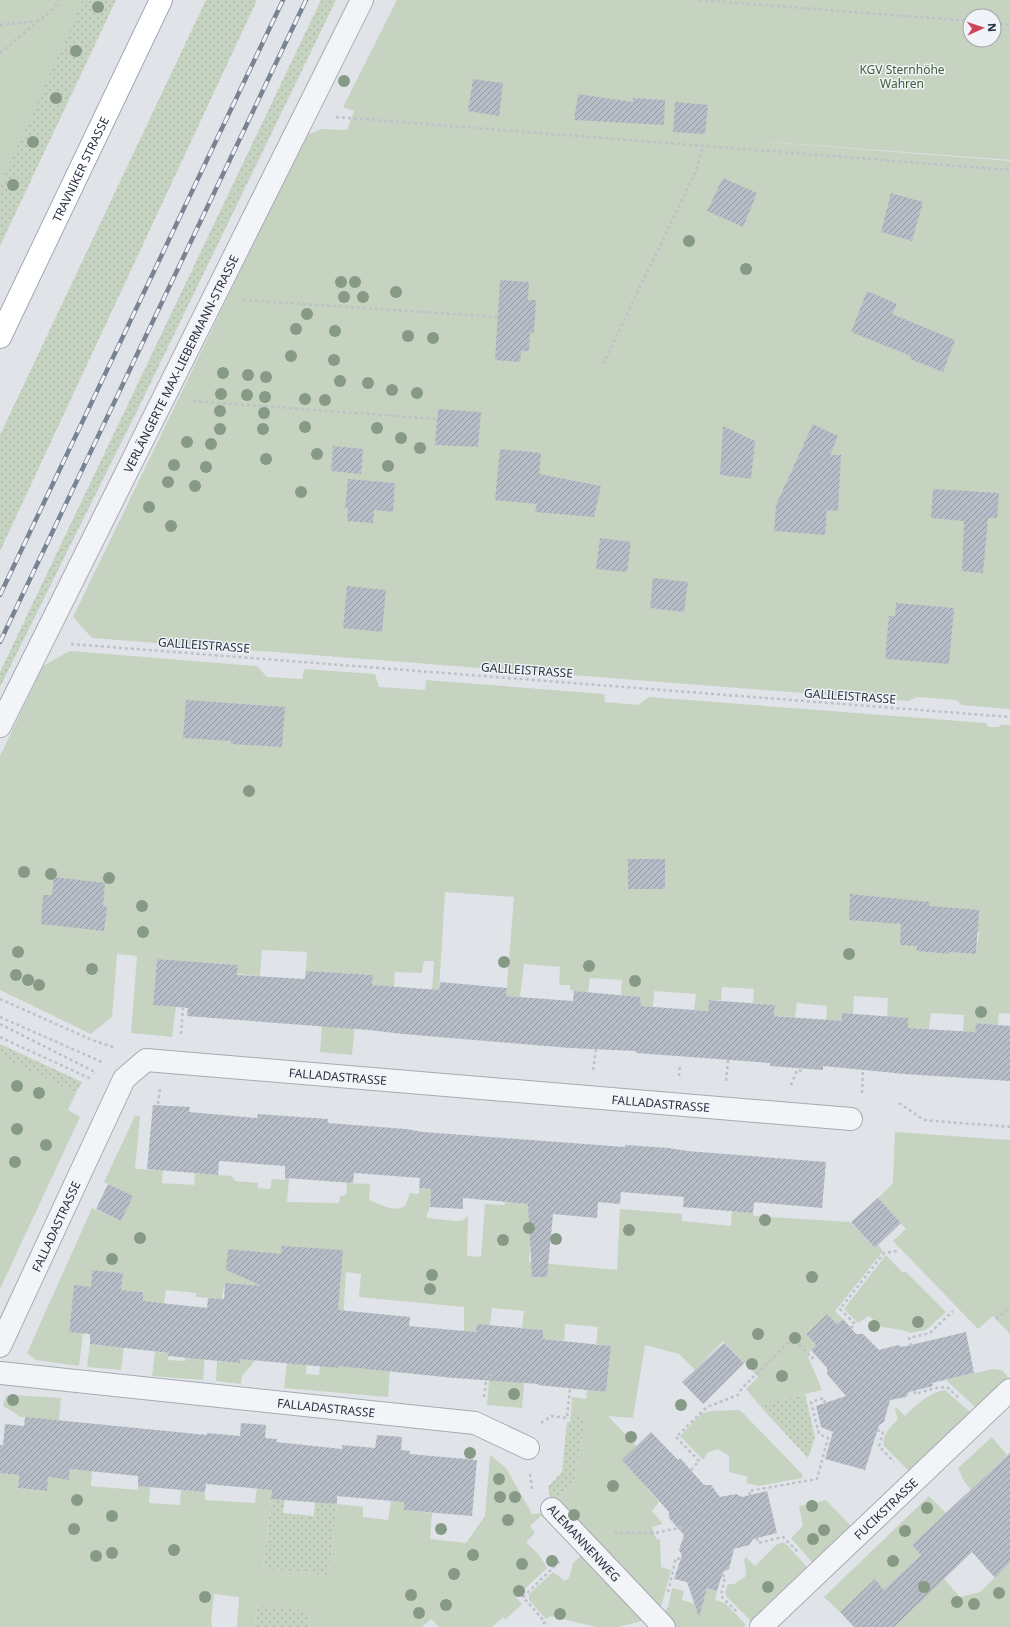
<svg xmlns="http://www.w3.org/2000/svg" width="1010" height="1627" font-family="'Noto Sans',sans-serif">
<style>
.grass{fill:url(#grass-dots)}
.garden{fill:#c6d3c1;fill-rule:evenodd}
.building{fill:url(#building-hatch)}
.lines{fill:none;stroke-linecap:round;stroke-linejoin:round}
.minor-casing{stroke:#a5abb3;stroke-width:24}
.major-casing{stroke:#9fa8b5;stroke-width:24}
.path{stroke:#bec1c8;stroke-width:2.5;stroke-dasharray:3 3;stroke-linecap:butt}
.minor{stroke:#f3f4f7;stroke-width:22}
.major{stroke:#fff;stroke-width:22}
.rail-casing{stroke:#798393;stroke-width:4.5}
.rail{stroke:#f0f3f7;stroke-width:3;stroke-dasharray:9;stroke-linecap:butt}
.tree{fill:#869a86}
.labels{text-anchor:middle;dominant-baseline:central;stroke-width:3;stroke-linejoin:round;paint-order:stroke}
.park-label{font-size:12px;fill:#3d5d35;stroke:#f0f3f7}
.street-label{font-size:12px;fill:#283141;stroke:#f0f3f7}
</style>
<defs>
<pattern id="grass-dots" width="8" height="8" patternUnits="userSpaceOnUse"><rect width="8" height="8" fill="#c6d3c1"/><path d="M2 2h.1M6 6h.1" fill="none" stroke="#aab6a7" stroke-width="1.8" stroke-linecap="round"/></pattern>
<pattern id="building-hatch" width="6" height="6" patternUnits="userSpaceOnUse"><rect width="6" height="6" fill="#b7bdc6"/><path d="M-1 1l2-2M0 6l6-6M5 7l2-2" fill="none" stroke="#959aa2"/></pattern>
</defs>
<rect width="100%" height="100%" fill="#e0e4e9"/>
<!-- grass -->
<path class="grass" d="M69,0H116L0,246V60Z
M206,0H257L0,551V435Z
M321,0H336L138,409L0,687V672Z
M0,1044L82,1082L76,1093L0,1057Z
M805,1394L815,1437L808,1458L759,1405Z
M571,1413L586,1415L574,1483L554,1502L551,1500L548,1487L562,1472L567,1422H570Z
M271,1499L285,1500L283,1513L314,1516L315,1502L337,1504L329,1575L263,1569Z
M257,1605L310,1611L309,1627H255Z"/>
<!-- garden -->
<path class="garden" d="M0,0H83L0,186Z
M397,0H1010V160L718,138L1010,161V709L962,705L956,700L917,697L908,701L92,638L73,617L306,135L322,129L347,130L354,111L343,107ZM970,16H994V40H970Z
M70,651L257,666L267,677L302,679L304,669L375,674L379,687L425,690L426,680L604,694L605,702L638,705L649,697L986,723L989,727H998L1001,725H1010V1014L999,1013L998,1025L976,1023L975,1033L963,1031L964,1015L931,1013L929,1029L908,1028V1018L887,1017L888,998L854,996L853,1014L842,1013V1021L826,1020L827,1006L797,1003L795,1017L774,1016L775,1005L753,1003L754,989L722,987L721,1000H709L708,1011L694,1010L696,994L654,991L653,1007L640,1006V997L621,995L622,980L590,978L588,993L570,990V985H559L560,967L524,964L520,997L506,996L514,897L445,892L439,990H432L434,961H424L422,973L395,972L394,987L372,985L373,975L306,971L307,952L262,950L260,976L237,974L238,965L157,959L153,1005L176,1007L172,1037L131,1033L137,956L117,954L112,1017L91,1034L0,990V756L43,666ZM952,931L979,932L976,954L949,952V954L916,951L917,934Z
M355,1021L352,1055L320,1052L322,1026L335,1027Z
M0,1057L76,1093L68,1110L80,1117L0,1289Z
M135,1116H140L135,1169L163,1170L162,1183L194,1185L195,1173L231,1176L236,1181L258,1183V1188L270,1189L272,1179L285,1180V1178H289L287,1202L339,1203L340,1196L346,1195L347,1183L370,1184L369,1200C381,1204 394,1213 405,1206L410,1193L419,1194V1188L431,1189L430,1207L427,1214V1218L456,1221L464,1220L468,1215L467,1256L481,1257L485,1204L504,1205L505,1202L540,1205L552,1214L550,1244L530,1243L529,1262L617,1270L620,1209L682,1214V1221L731,1226L732,1211L753,1213L754,1216L850,1222L875,1248L878,1245L883,1251L835,1311L843,1319L837,1324L827,1314L806,1334L816,1345L807,1354L822,1390L759,1405L746,1389L758,1377L723,1341L695,1370L679,1354L645,1345L633,1418L608,1416L663,1474L647,1489L659,1502L652,1511L663,1524L652,1527L657,1540L660,1539L661,1567L671,1570L662,1604L658,1611L554,1502L574,1483L586,1415L571,1413L572,1397L586,1399L587,1390L606,1392L611,1346L596,1344L598,1327L565,1324L564,1341L543,1339V1330L522,1328L524,1311L492,1308L490,1326L476,1332L464,1331V1307L359,1297L361,1274L346,1272L343,1320L257,1287L224,1285L222,1299L196,1297V1293L166,1290L164,1304L143,1302V1292L121,1290L123,1273L92,1270L91,1287L74,1286L69,1332L83,1333L79,1366L36,1360L27,1353L92,1208L121,1221L132,1196L104,1182Z
M895,1132L1010,1140V1334L993,1316L978,1329L893,1241L906,1229L878,1198L893,1183Z
M886,1255L902,1272H906L946,1312L926,1330L910,1333L902,1330L882,1327L869,1316L858,1323L844,1309Z
M104,1336L125,1338L121,1370L87,1367L90,1344L103,1346Z
M241,1351L255,1352L254,1362L242,1376L241,1384L216,1381L217,1361L240,1363Z
M155,1352L169,1353L168,1360L185,1361L186,1354L205,1355L203,1380L152,1376Z
M339,1359L356,1368L369,1369L370,1361L390,1369L388,1397L284,1388L287,1363L307,1365L306,1374L319,1375L320,1366L338,1368Z
M993,1369L1002,1370L1008,1377L975,1407L946,1380Z
M525,1374L522,1408L487,1405L489,1380Z
M945,1390L970,1412L909,1471L884,1446C881,1435 891,1427 898,1419L895,1411L896,1407L905,1416C916,1405 928,1393 945,1390Z
M14,1395L61,1398L58,1429L25,1417H20L15,1413L3,1406L6,1396Z
M740,1410L803,1475L802,1478L759,1486L746,1483L748,1477L729,1472V1456L718,1449L708,1452L703,1460L680,1436L702,1413L711,1411Z
M992,1437L1007,1455L971,1490L964,1481L958,1468Z
M490,1455L506,1468L532,1514L544,1513L530,1526L535,1533L526,1542L539,1555L547,1568L516,1597L522,1604L505,1620L503,1617L492,1627H439L431,1619L422,1627H309L310,1611L257,1605L255,1627H237L239,1597L214,1594L211,1622L212,1627H0V1473L19,1475L18,1488L46,1491L48,1477L69,1480L70,1469L92,1471L91,1486L137,1490L138,1486L150,1487L149,1503L180,1505L181,1490L205,1492V1500L255,1503L257,1488L272,1490L263,1569L329,1575L337,1504L363,1507V1517L388,1520L391,1501L404,1502V1510L432,1513L430,1539L466,1543L485,1516Z
M929,1496L946,1513L912,1545L921,1555L912,1563L935,1587L944,1579L960,1597L980,1592L1010,1562V1627H894L907,1614L875,1580L840,1612L824,1597Z
M826,1500L851,1526L812,1562L791,1538L803,1526L799,1506Z
M781,1543H785L807,1567L751,1621L727,1597L725,1593L728,1584H734L745,1577L746,1571L744,1560L746,1557L755,1566L776,1545Z
M583,1554L646,1620L618,1627H596L551,1616L546,1619L529,1600V1594L553,1572L565,1581L569,1578L573,1563Z
M672,1588L684,1591L682,1600L701,1606L707,1588L717,1591L715,1600L725,1603L746,1625L744,1627H672L662,1616L668,1607Z"/>
<!-- building -->
<path class="building" d="M473,79L503,83L499,116L468,111Z
M578,94L633,102V98L665,100L664,125L574,120Z
M675,102L708,105L705,134L673,132Z
M723,178L757,193L743,227L707,211Z
M891,193L923,202L912,241L881,232Z
M500,280L529,282L528,300H536L534,333L530,332L529,351H521L520,362L495,360Z
M867,291L897,304L892,314L955,340L943,372L910,359L911,356L851,332Z
M438,409L481,412L478,447L435,445Z
M813,424L838,436L830,455H841L838,511L827,510L825,535L774,531L776,505Z
M723,426L755,441L751,479L720,475Z
M333,446L363,449L361,474L331,471Z
M500,449L541,453L539,474L601,486L594,517L535,512L537,504L495,500Z
M348,479L395,483L393,512L374,510L373,523L347,521L348,508H345Z
M933,489L999,493L997,518H988L983,573L962,571L964,521L931,518Z
M600,538L631,542L627,572L596,569Z
M653,578L688,582L684,612L650,608Z
M347,586L386,590L382,632L343,628Z
M896,603L954,608L949,664L885,659L889,616H895Z
M186,700L285,707L282,747L231,744V741L183,738Z
M628,859H665V889H628Z
M54,877L105,883L103,906L107,907L104,931L41,924L43,895H52Z
M850,894L930,902L929,906L979,910L976,954L949,952V954L916,951L917,946L900,945L901,924L849,920Z
M157,959L238,965L237,975L305,979L306,971L373,975L372,985L439,990L440,982L507,988L506,996L573,1001L574,991L640,997L641,1006L708,1011L709,1000L775,1005L774,1016L842,1021V1013L908,1018V1028L975,1032L976,1023L1010,1026V1081L905,1074L823,1066V1070L770,1066V1063L636,1053V1051L570,1048L403,1034L369,1030L187,1016L188,1008L153,1005Z
M153,1105L190,1107L189,1112L257,1118L258,1114L328,1119V1123L406,1129L423,1132L625,1147V1145L669,1148L687,1151L826,1162L822,1208L754,1202L753,1213L683,1207L684,1197L621,1192L620,1204L598,1202L597,1218L553,1214L547,1277H532L528,1204L463,1198V1209L430,1207L431,1189L419,1188L420,1178L354,1173L353,1183L285,1178V1166L219,1161L218,1175L147,1169Z
M108,1184L133,1196L121,1221L96,1209Z
M878,1198L901,1223L875,1248L851,1222Z
M282,1246L343,1250L338,1310L410,1317L409,1326L476,1332L477,1324L543,1330V1339L611,1346L606,1392L538,1385L539,1384L454,1378L338,1366V1368L240,1359V1363L168,1356L169,1353L90,1344V1334L69,1332L74,1285L91,1287L92,1270L123,1273L121,1290L143,1292V1301L207,1308L208,1298L224,1299L225,1283L262,1286L226,1270L228,1249L281,1254Z
M827,1314L837,1324L843,1319L856,1334H863L879,1350L898,1345L902,1347L966,1332L974,1373L932,1383L933,1386L909,1392L906,1397L890,1400L884,1422L879,1425L865,1470L825,1459L833,1432L821,1427L816,1406L846,1396L827,1374V1368L811,1350L816,1345L806,1334Z
M724,1343L744,1363L703,1404L682,1382Z
M25,1417L207,1435V1433L240,1436L241,1423L266,1425L265,1438L277,1439L276,1442L342,1449V1445L375,1448L377,1435L402,1437L401,1450L410,1451L409,1454L477,1460L472,1516L404,1510V1502L337,1496V1504L271,1499L272,1490L206,1484L205,1492L138,1486V1476L70,1469L69,1480L48,1477L47,1491L18,1488L19,1475L0,1473V1445H3L5,1424L24,1426Z
M651,1432L678,1460L680,1458L704,1485H711L720,1497L736,1494L742,1497L767,1491L777,1533L753,1539L749,1545L734,1549L729,1569L723,1572L717,1591L707,1588L699,1617L687,1582L674,1579L682,1555L679,1550L684,1535L669,1518V1512L622,1460Z
M1010,1453V1562L995,1578L972,1552L894,1627H854L840,1612L875,1579L884,1590L921,1555L912,1545Z"/>
<g class="lines">
<defs>
<g id="minor">
<path id="s1" d="M0,726L362,0"/>
<path id="s2" d="M0,1346L124,1079L146,1060L851,1119"/>
<path id="s3" d="M0,1373L475,1423L528,1448"/>
<path d="M552,1509L664,1627"/>
<path id="s4" d="M761,1627L1010,1390"/>
</g>
<g id="major">
<path id="s5" d="M0,337L161,0"/>
</g>
</defs>
<!-- minor casing -->
<use href="#minor" class="minor-casing"/>
<!-- major casing -->
<use href="#major" class="major-casing"/>
<!-- path -->
<path class="path" d="M699,0L970,21
M994,23L1010,25
M0,25L37,21
M0,53L53,9L59,0
M336,117L1010,170
M243,300L497,317
M603,364L696,171L703,146
M193,401L437,419
M71,644L1010,717
M0,999L92,1040L116,1048
M0,1017L102,1062
M0,1024L95,1072L94,1074
M181,1034L183,1008
M0,1037L91,1079L92,1078
M593,1070L596,1049
M679,1076L680,1064
M726,1081L728,1060
M791,1085L797,1070L802,1071
M862,1093L863,1070
M899,1103L924,1120L1010,1127
M158,1104L160,1088
M996,1319L1010,1307
M851,1328L855,1324L840,1309L884,1253L897,1251
M911,1346L909,1338L930,1333L953,1311
M915,1391V1394L935,1388L947,1387L960,1399
M484,1397L487,1375H492
M541,1423L552,1416L567,1418L570,1389
M877,1430L883,1432L879,1446L894,1462
M691,1470L699,1461L676,1437L707,1407L738,1395L742,1388L793,1338L812,1358L815,1355
M530,1474L532,1489
M750,1495L749,1491L817,1479L828,1438L819,1434L811,1402L824,1398L825,1404
M614,1533H655L683,1527
M757,1538L758,1543L783,1537L798,1552
M722,1575L725,1576L721,1596L738,1613
M668,1592L676,1558L680,1559
M543,1624L545,1622L523,1597L561,1560"/>
<!-- minor -->
<use href="#minor" class="minor"/>
<!-- major -->
<use href="#major" class="major"/>
<defs>
<path id="rail" d="M0,595L283,0
M0,642L306,0"/>
</defs>
<!-- rail casing -->
<use href="#rail" class="rail-casing"/>
<!-- rail -->
<use href="#rail" class="rail"/>
</g>
<!-- trees -->
<g class="tree">
<circle cx="98" cy="7" r="6"/>
<circle cx="76" cy="51" r="6"/>
<circle cx="344" cy="81" r="6"/>
<circle cx="56" cy="98" r="6"/>
<circle cx="33" cy="142" r="6"/>
<circle cx="13" cy="185" r="6"/>
<circle cx="689" cy="241" r="6"/>
<circle cx="746" cy="269" r="6"/>
<circle cx="341" cy="282" r="6"/>
<circle cx="355" cy="282" r="6"/>
<circle cx="396" cy="292" r="6"/>
<circle cx="344" cy="297" r="6"/>
<circle cx="363" cy="297" r="6"/>
<circle cx="307" cy="314" r="6"/>
<circle cx="296" cy="329" r="6"/>
<circle cx="335" cy="331" r="6"/>
<circle cx="408" cy="336" r="6"/>
<circle cx="433" cy="338" r="6"/>
<circle cx="291" cy="356" r="6"/>
<circle cx="334" cy="360" r="6"/>
<circle cx="223" cy="373" r="6"/>
<circle cx="248" cy="375" r="6"/>
<circle cx="266" cy="377" r="6"/>
<circle cx="340" cy="381" r="6"/>
<circle cx="368" cy="383" r="6"/>
<circle cx="392" cy="390" r="6"/>
<circle cx="417" cy="393" r="6"/>
<circle cx="221" cy="394" r="6"/>
<circle cx="247" cy="395" r="6"/>
<circle cx="265" cy="397" r="6"/>
<circle cx="305" cy="399" r="6"/>
<circle cx="325" cy="400" r="6"/>
<circle cx="220" cy="411" r="6"/>
<circle cx="264" cy="413" r="6"/>
<circle cx="305" cy="427" r="6"/>
<circle cx="377" cy="428" r="6"/>
<circle cx="220" cy="429" r="6"/>
<circle cx="263" cy="429" r="6"/>
<circle cx="401" cy="438" r="6"/>
<circle cx="187" cy="442" r="6"/>
<circle cx="211" cy="444" r="6"/>
<circle cx="420" cy="448" r="6"/>
<circle cx="317" cy="454" r="6"/>
<circle cx="266" cy="459" r="6"/>
<circle cx="174" cy="465" r="6"/>
<circle cx="388" cy="466" r="6"/>
<circle cx="206" cy="467" r="6"/>
<circle cx="168" cy="482" r="6"/>
<circle cx="195" cy="486" r="6"/>
<circle cx="301" cy="492" r="6"/>
<circle cx="149" cy="507" r="6"/>
<circle cx="171" cy="526" r="6"/>
<circle cx="249" cy="791" r="6"/>
<circle cx="24" cy="872" r="6"/>
<circle cx="51" cy="874" r="6"/>
<circle cx="109" cy="878" r="6"/>
<circle cx="142" cy="906" r="6"/>
<circle cx="143" cy="932" r="6"/>
<circle cx="18" cy="952" r="6"/>
<circle cx="849" cy="954" r="6"/>
<circle cx="504" cy="962" r="6"/>
<circle cx="589" cy="966" r="6"/>
<circle cx="92" cy="969" r="6"/>
<circle cx="16" cy="975" r="6"/>
<circle cx="28" cy="980" r="6"/>
<circle cx="635" cy="981" r="6"/>
<circle cx="39" cy="985" r="6"/>
<circle cx="981" cy="1012" r="6"/>
<circle cx="17" cy="1086" r="6"/>
<circle cx="39" cy="1093" r="6"/>
<circle cx="17" cy="1129" r="6"/>
<circle cx="46" cy="1145" r="6"/>
<circle cx="15" cy="1162" r="6"/>
<circle cx="765" cy="1220" r="6"/>
<circle cx="529" cy="1228" r="6"/>
<circle cx="629" cy="1230" r="6"/>
<circle cx="140" cy="1238" r="6"/>
<circle cx="556" cy="1239" r="6"/>
<circle cx="503" cy="1240" r="6"/>
<circle cx="112" cy="1259" r="6"/>
<circle cx="432" cy="1275" r="6"/>
<circle cx="812" cy="1277" r="6"/>
<circle cx="430" cy="1289" r="6"/>
<circle cx="918" cy="1322" r="6"/>
<circle cx="874" cy="1326" r="6"/>
<circle cx="758" cy="1334" r="6"/>
<circle cx="795" cy="1338" r="6"/>
<circle cx="752" cy="1364" r="6"/>
<circle cx="782" cy="1376" r="6"/>
<circle cx="514" cy="1394" r="6"/>
<circle cx="13" cy="1400" r="6"/>
<circle cx="681" cy="1405" r="6"/>
<circle cx="631" cy="1437" r="6"/>
<circle cx="470" cy="1453" r="6"/>
<circle cx="499" cy="1479" r="6"/>
<circle cx="613" cy="1486" r="6"/>
<circle cx="500" cy="1497" r="6"/>
<circle cx="515" cy="1497" r="6"/>
<circle cx="77" cy="1500" r="6"/>
<circle cx="812" cy="1506" r="6"/>
<circle cx="927" cy="1508" r="6"/>
<circle cx="574" cy="1515" r="6"/>
<circle cx="112" cy="1516" r="6"/>
<circle cx="508" cy="1520" r="6"/>
<circle cx="74" cy="1529" r="6"/>
<circle cx="441" cy="1529" r="6"/>
<circle cx="824" cy="1530" r="6"/>
<circle cx="905" cy="1531" r="6"/>
<circle cx="813" cy="1539" r="6"/>
<circle cx="174" cy="1550" r="6"/>
<circle cx="112" cy="1553" r="6"/>
<circle cx="473" cy="1555" r="6"/>
<circle cx="96" cy="1556" r="6"/>
<circle cx="552" cy="1561" r="6"/>
<circle cx="893" cy="1561" r="6"/>
<circle cx="522" cy="1564" r="6"/>
<circle cx="454" cy="1574" r="6"/>
<circle cx="768" cy="1587" r="6"/>
<circle cx="924" cy="1587" r="6"/>
<circle cx="519" cy="1591" r="6"/>
<circle cx="999" cy="1593" r="6"/>
<circle cx="411" cy="1595" r="6"/>
<circle cx="205" cy="1597" r="6"/>
<circle cx="957" cy="1602" r="6"/>
<circle cx="974" cy="1604" r="6"/>
<circle cx="446" cy="1605" r="6"/>
<circle cx="419" cy="1613" r="6"/>
<circle cx="560" cy="1614" r="6"/>
</g>
<g class="labels">
<!-- park labels -->
<g class="park-label">
<text x="902" y="69">KGV Sternhöhe<tspan x="902" dy="14">Wahren</tspan></text>
</g>
<!-- street labels -->
<g class="street-label">
<text stroke="none"><textPath href="#s5" startOffset="186">TRAVNIKER STRASSE</textPath></text>
<text stroke="none"><textPath href="#s1" startOffset="405">VERLÄNGERTE MAX-LIEBERMANN-STRASSE</textPath></text>
<text transform="translate(204 645) rotate(4)">GALILEISTRASSE</text>
<text transform="translate(527 670) rotate(4)">GALILEISTRASSE</text>
<text transform="translate(850 696) rotate(4)">GALILEISTRASSE</text>
<text stroke="none"><textPath href="#s2" startOffset="516">FALLADASTRASSE</textPath></text>
<text stroke="none"><textPath href="#s2" startOffset="840">FALLADASTRASSE</textPath></text>
<text stroke="none"><textPath href="#s2" startOffset="132">FALLADASTRASSE</textPath></text>
<text stroke="none"><textPath href="#s3" startOffset="328">FALLADASTRASSE</textPath></text>
<text stroke="none"><textPath href="#s4" startOffset="172">FUCIKSTRASSE</textPath></text>
<text transform="translate(584 1543) rotate(47)">ALEMANNENWEG</text>
</g>
</g>
<!-- north arrow -->
<g transform="translate(982 28) rotate(87)"><circle r="19" fill="#f0f3f7" stroke="#a0a5ae"/>
<path d="M0-3L7 15L0 10L-7 15Z" fill="#d0435a"/>
<text y="-6" font-size="11" font-weight="bold" text-anchor="middle" fill="#283141">N</text>
</g>
</svg>
